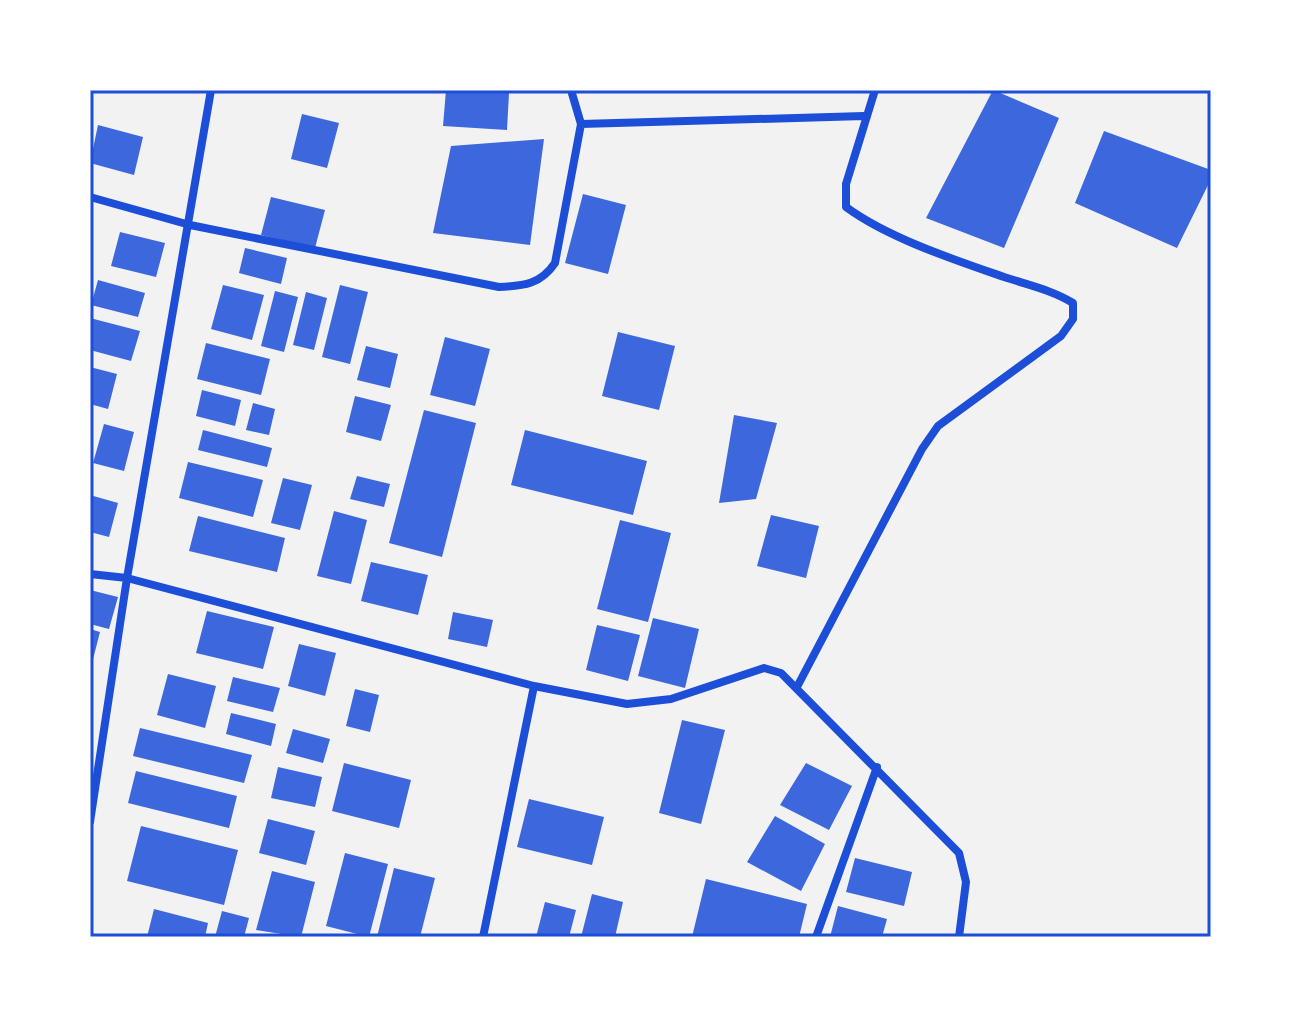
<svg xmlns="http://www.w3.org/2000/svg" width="1301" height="1027" font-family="Overpass,sans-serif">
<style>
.building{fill:#3d67dc}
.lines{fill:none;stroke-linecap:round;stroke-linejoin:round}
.minor{stroke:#1d4ed8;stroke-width:8}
.neatline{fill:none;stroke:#1d4ed8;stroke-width:3}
</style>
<rect width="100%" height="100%" fill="#f2f2f2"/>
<!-- building -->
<path class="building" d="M446,90L509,93L507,130L443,126Z
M993,90L1059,118L1004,248L926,218Z
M302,114L339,123L327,168L291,159Z
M98,125L143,137L134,175L90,163Z
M1104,131L1211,170V179L1177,248L1075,203Z
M544,139L530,245L433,233L451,146Z
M583,194L626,205L608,274L565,263Z
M271,197L325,210L315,248L261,235Z
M120,232L165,243L156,277L111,266Z
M245,248L287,258L281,284L239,273Z
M98,280L145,293L138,317L91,305Z
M223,285L264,295L252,340L211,329Z
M340,285L368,292L350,364L322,357Z
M275,291L298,297L284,352L261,346Z
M306,292L327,298L314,350L293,345Z
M90,318L140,331L131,361L90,350Z
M618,332L675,346L659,410L602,396Z
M445,337L490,349L475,406L430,395Z
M206,343L270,359L261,395L197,379Z
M366,346L398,354L390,388L357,380Z
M90,367L117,374L108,409L90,404Z
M202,390L241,400L235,426L196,416Z
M355,396L391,405L381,441L346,432Z
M253,403L275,409L269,435L246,430Z
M424,410L476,423L442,557L389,543Z
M734,415L777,423L756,499L719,503Z
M104,424L134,432L124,471L93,463Z
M203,430L272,448L267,467L198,450Z
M525,430L647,461L633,515L511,485Z
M188,462L263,480L253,517L179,498Z
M357,476L390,484L384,507L350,499Z
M283,478L312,485L300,530L271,523Z
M90,495L118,503L109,537L90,532Z
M334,511L367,520L351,584L317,576Z
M771,515L819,526L806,578L757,566Z
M198,516L285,538L277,572L189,551Z
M620,520L671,533L648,622L597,609Z
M371,562L428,575L418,615L361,601Z
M90,590L118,597L109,629L90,624Z
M207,611L274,627L263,669L196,653Z
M453,612L493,620L487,647L448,639Z
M653,618L699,629L685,688L638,676Z
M597,625L640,635L628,681L586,670Z
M90,629L100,632L91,667H90Z
M299,644L336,653L325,696L288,686Z
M168,674L216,686L205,728L157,715Z
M233,677L280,688L273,712L227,701Z
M355,689L379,695L370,732L346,726Z
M231,713L276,724L271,746L226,734Z
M682,720L725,730L701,824L659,813Z
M140,728L252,755L244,783L133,756Z
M293,729L330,739L323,763L286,753Z
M344,763L411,780L399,828L332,811Z
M806,763L852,786L829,830L780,805Z
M278,767L322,777L315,807L271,798Z
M136,771L237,796L229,828L128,803Z
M529,799L604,817L592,865L517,847Z
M775,816L825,844L801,891L747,862Z
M268,819L315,831L306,865L259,853Z
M141,826L238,850L224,905L127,881Z
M345,853L388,864L369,937L326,926Z
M855,858L912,872L904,906L846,892Z
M394,868L435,878L420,937H377Z
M272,871L315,882L301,937L256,930Z
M706,879L807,904L799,937H692Z
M592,894L623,902L615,937H581Z
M545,902L576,910L569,937H536Z
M838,906L887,919L882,937H830Z
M154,909L208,923L205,937H147Z
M222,911L249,918L244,937H215Z"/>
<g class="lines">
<!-- minor -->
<path class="minor" d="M581,124L864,116
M90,197L190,225L499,287C524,286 541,284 555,263L581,124L571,90
M90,574L127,578L534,686L627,704L671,699L764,668L781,673L959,853L966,882L959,937
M797,687L922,449L938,426L1061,336L1073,319V303C1052,290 1028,285 1004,277C955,260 888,238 846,207V184L875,90
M90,822L127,578L211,90
M483,937L534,686
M816,937L877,767"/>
</g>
<!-- border -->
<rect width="1301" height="1027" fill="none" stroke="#ffffff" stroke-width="184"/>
<rect x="92" y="92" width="1117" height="843" class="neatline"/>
</svg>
